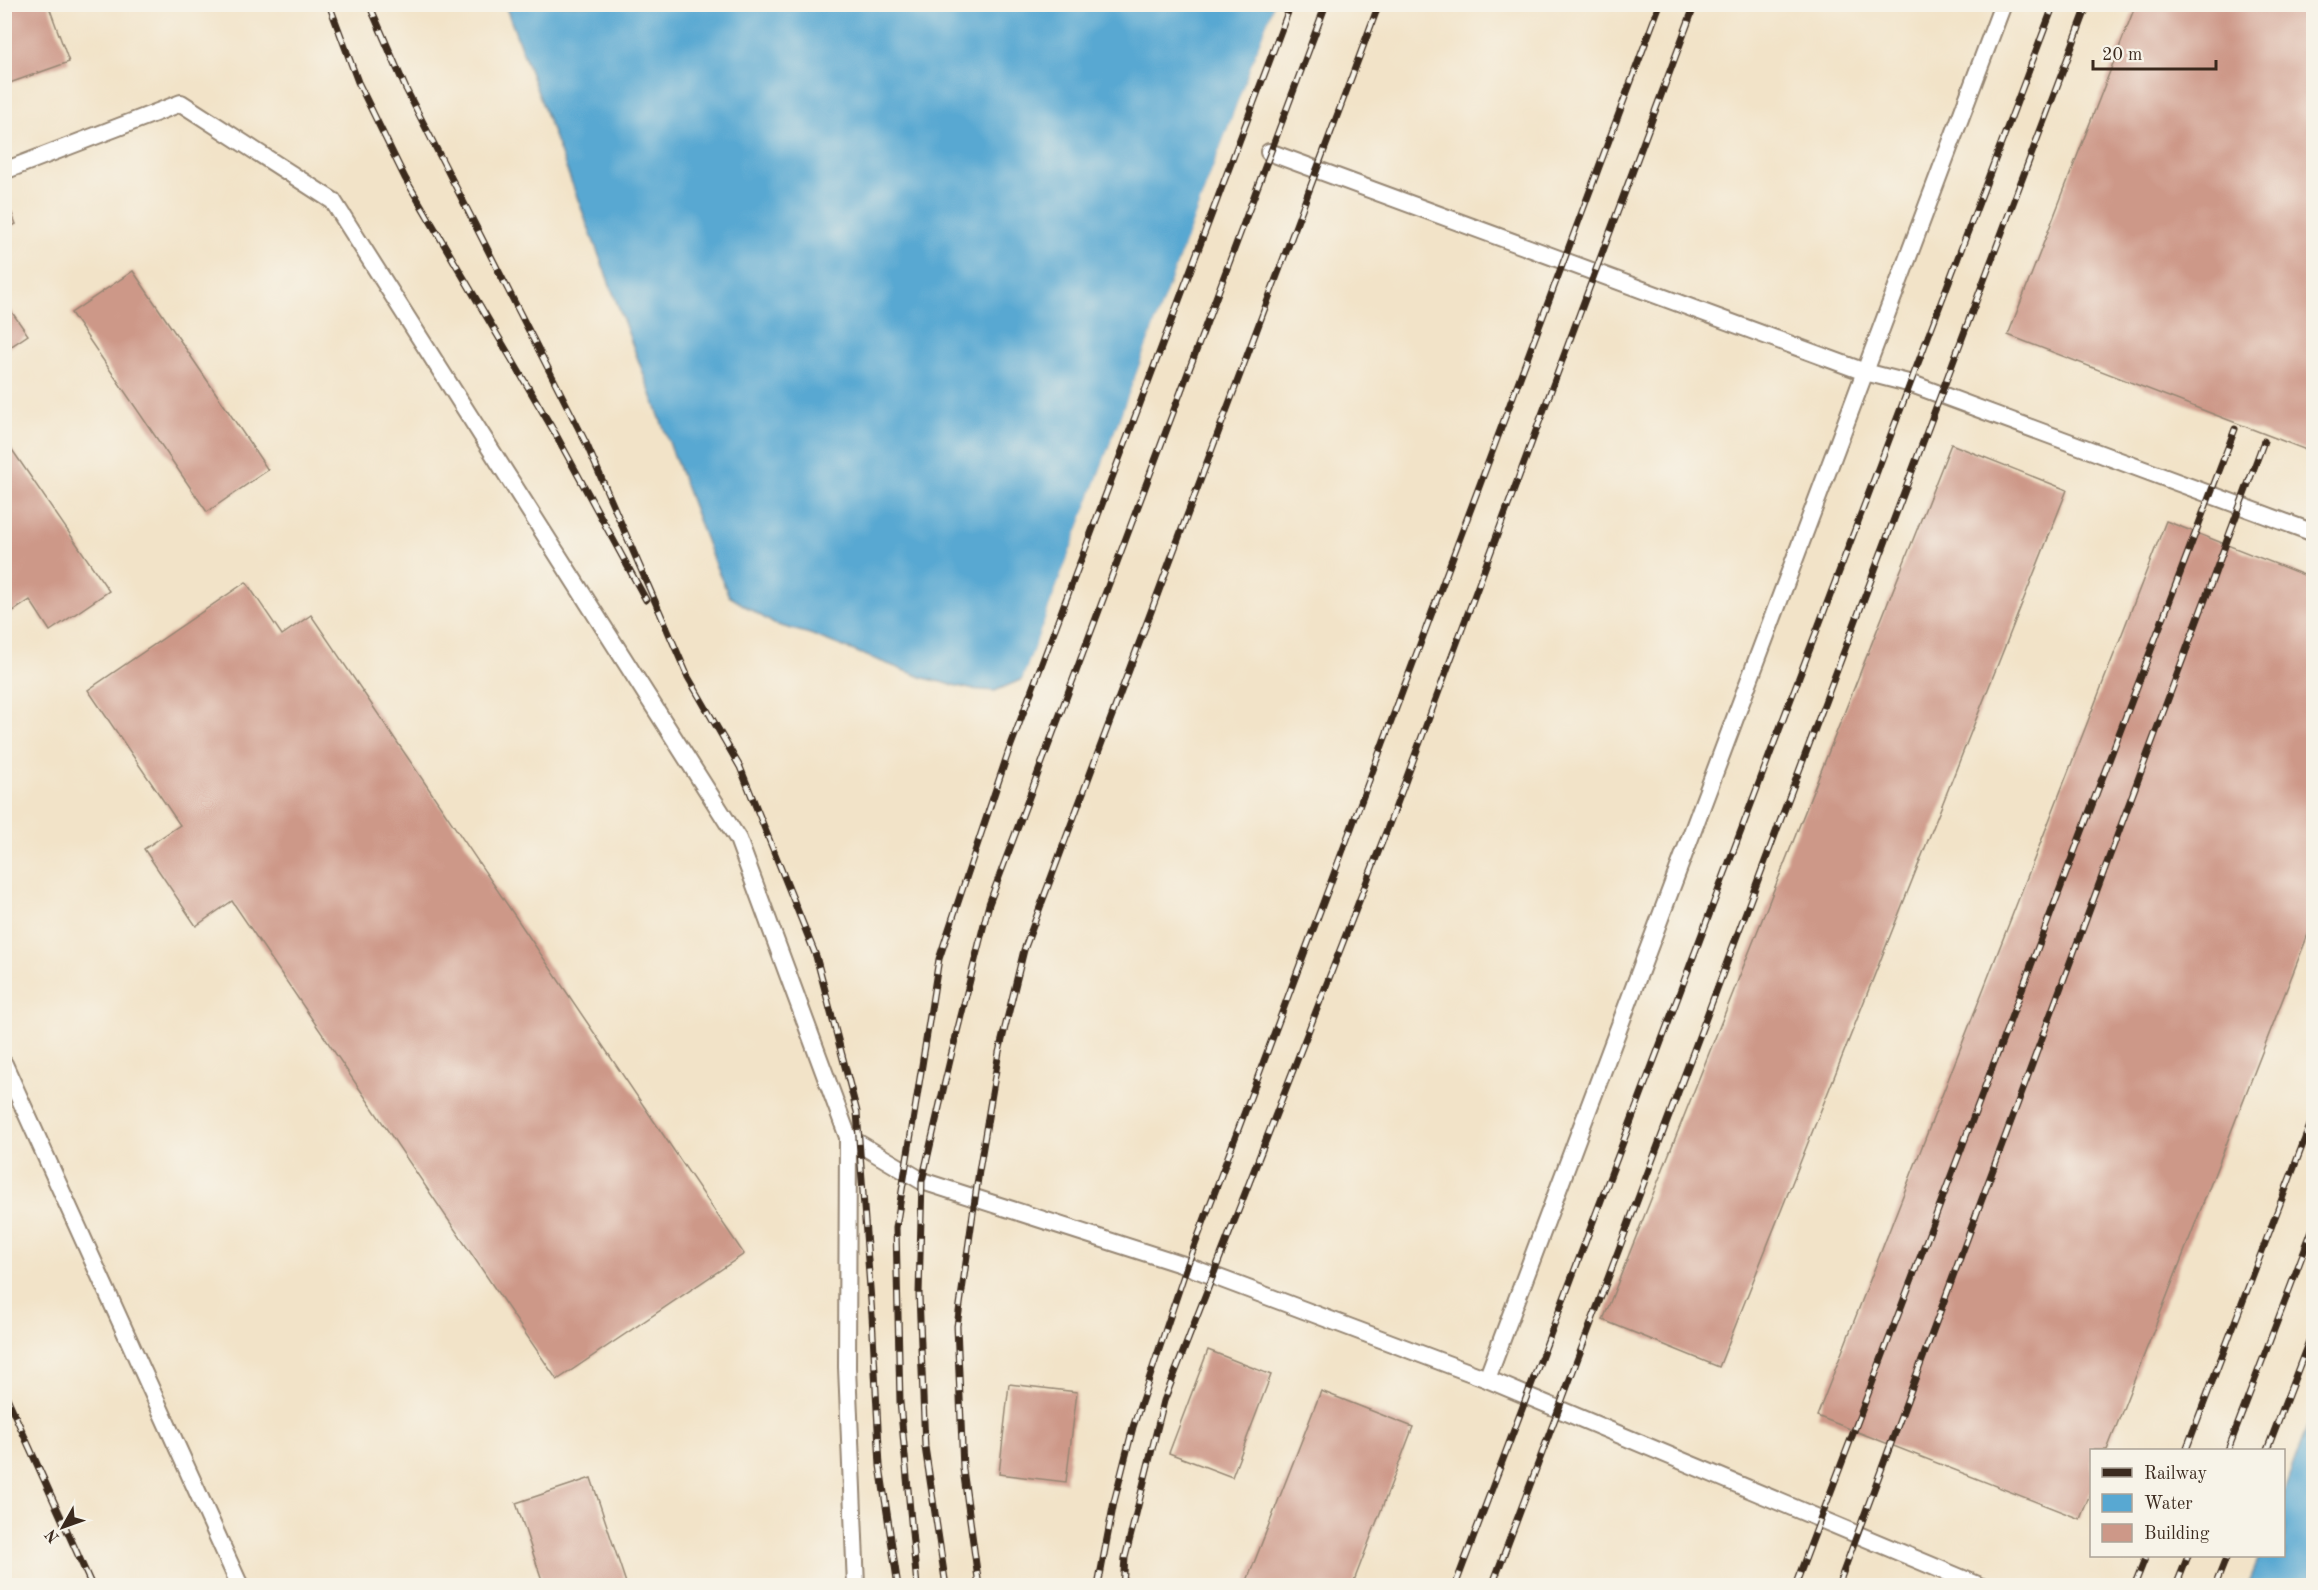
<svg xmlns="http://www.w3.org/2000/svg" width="2318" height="1590" font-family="'Old Standard TT',serif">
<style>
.water{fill:#58a8d2;stroke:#4a6978;stroke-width:1.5}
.pier{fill:#f2e3c8}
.building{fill:#cd9888}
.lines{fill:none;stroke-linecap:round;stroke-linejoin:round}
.service-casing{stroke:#968673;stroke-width:20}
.service{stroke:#fff;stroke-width:16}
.rail-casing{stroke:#3b2a1e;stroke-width:7}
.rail{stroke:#f7f3e8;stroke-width:4.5;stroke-dasharray:14;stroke-linecap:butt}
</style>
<rect width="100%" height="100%" fill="#f7f3e8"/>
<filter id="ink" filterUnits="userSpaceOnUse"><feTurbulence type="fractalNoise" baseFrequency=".0167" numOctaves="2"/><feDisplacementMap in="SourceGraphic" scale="12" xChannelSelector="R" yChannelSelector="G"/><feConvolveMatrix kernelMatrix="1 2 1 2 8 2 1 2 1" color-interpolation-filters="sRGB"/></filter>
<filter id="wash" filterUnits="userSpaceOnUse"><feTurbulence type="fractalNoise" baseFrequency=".008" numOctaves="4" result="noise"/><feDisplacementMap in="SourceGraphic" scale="24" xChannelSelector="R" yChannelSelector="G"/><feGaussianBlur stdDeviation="1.35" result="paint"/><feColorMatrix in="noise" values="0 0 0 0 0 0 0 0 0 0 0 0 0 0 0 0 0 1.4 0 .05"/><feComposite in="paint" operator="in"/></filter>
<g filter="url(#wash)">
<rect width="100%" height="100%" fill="#f2e3c8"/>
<!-- water -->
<path class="water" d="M505,5H1274L1023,679L995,691L970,689L924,678L810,634L774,624L729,596L714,562Z
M2313,1410V1585H2248L2260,1556H2284V1491Z"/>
<!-- pier -->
<path class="pier" d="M1274,4L1276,6L1026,680L1021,683Z"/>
<g id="blocks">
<!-- building -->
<path class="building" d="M4,4H48L69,62L4,85Z
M2136,4H2314V453L2008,335Z
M5,196L16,224L5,229Z
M133,271L268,470L207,512L71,313Z
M4,301L28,335L4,351Z
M4,438L109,591L50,631L30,600L4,617Z
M1951,444L2067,490L1719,1367L1603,1320Z
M2166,521L2314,579V919L2107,1450H2092V1489L2080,1519L1817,1416Z
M246,582L282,635L311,615L744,1254L557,1380L232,901L196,926L144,849L180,825L88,690Z
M1208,1350L1271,1375L1232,1477L1169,1453Z
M1009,1384L1077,1392L1066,1482L999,1474Z
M1321,1391L1413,1427L1352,1586H1245Z
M591,1478L627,1586H544L516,1503Z"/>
</g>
</g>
<g filter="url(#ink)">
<use href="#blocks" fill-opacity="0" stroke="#968673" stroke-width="1.5"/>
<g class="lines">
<defs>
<path id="service" d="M1269,152L1865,372L1912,384L2314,533
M4,171L181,103L333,201L738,839L848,1137L847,1367L856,1586
M4,1064L240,1586
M848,1137L922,1181L1187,1266L1487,1379L1980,1586
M1487,1379L2003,4"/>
</defs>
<!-- service casing -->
<use href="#service" class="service-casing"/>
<!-- service -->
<use href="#service" class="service"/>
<defs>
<path id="rail" d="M329,4L358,82L405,178L555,433L646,600
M369,4L406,89L586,443L688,677L740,767L816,956L857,1112L872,1315L880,1466L898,1586
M4,1391L92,1586
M2186,1450L2314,1115
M2228,1450L2314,1225
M2267,1450L2314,1328
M917,1586L900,1402L896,1228L939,959L1008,753L1291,4
M946,1586L925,1447L919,1294L922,1181L951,1056L989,904L1326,4
M979,1586L963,1469L957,1326L979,1171L999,1052L1024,950L1379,4
M1098,1586L1114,1502L1133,1427L1187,1266L1660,4
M1123,1586L1125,1558L1164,1401L1395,809L1695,4
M1455,1586L2054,4
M1492,1586L2088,4
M1795,1586L2235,429
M1838,1586L2264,441
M2134,1586L2146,1556
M2176,1586L2188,1556
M2215,1586L2227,1556"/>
</defs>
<!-- rail casing -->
<use href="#rail" class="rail-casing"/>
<!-- rail -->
<use href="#rail" class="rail"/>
</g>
</g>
<!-- margin -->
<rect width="2318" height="1590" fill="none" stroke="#f7f3e8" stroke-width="24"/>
<!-- legend -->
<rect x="2090" y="1449" width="195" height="108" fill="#f7f3e8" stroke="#aca397" stroke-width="1.5"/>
<rect x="2102" y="1468" width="30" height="9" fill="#3b2a1e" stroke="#aca397" stroke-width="1.5"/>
<text x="2144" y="1479" font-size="18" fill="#3b2a1e">Railway</text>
<rect x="2102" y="1494" width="30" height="18" fill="#58a8d2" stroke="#aca397" stroke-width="1.5"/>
<text x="2144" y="1509" font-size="18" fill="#3b2a1e">Water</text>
<rect x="2102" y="1524" width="30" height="18" fill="#cd9888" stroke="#aca397" stroke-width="1.5"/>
<text x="2144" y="1539" font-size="18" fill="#3b2a1e">Building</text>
<!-- north arrow -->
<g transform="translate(63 1527) rotate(230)" stroke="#f7f3e8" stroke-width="4.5" paint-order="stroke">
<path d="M0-4.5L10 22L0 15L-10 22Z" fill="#3b2a1e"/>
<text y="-9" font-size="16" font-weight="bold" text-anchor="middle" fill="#3b2a1e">N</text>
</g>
<!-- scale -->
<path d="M2093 60v9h123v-9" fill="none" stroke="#3b2a1e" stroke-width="3"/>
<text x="2102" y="60" font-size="18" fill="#3b2a1e" stroke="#f7f3e8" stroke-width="4.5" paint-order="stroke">20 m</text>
</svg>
